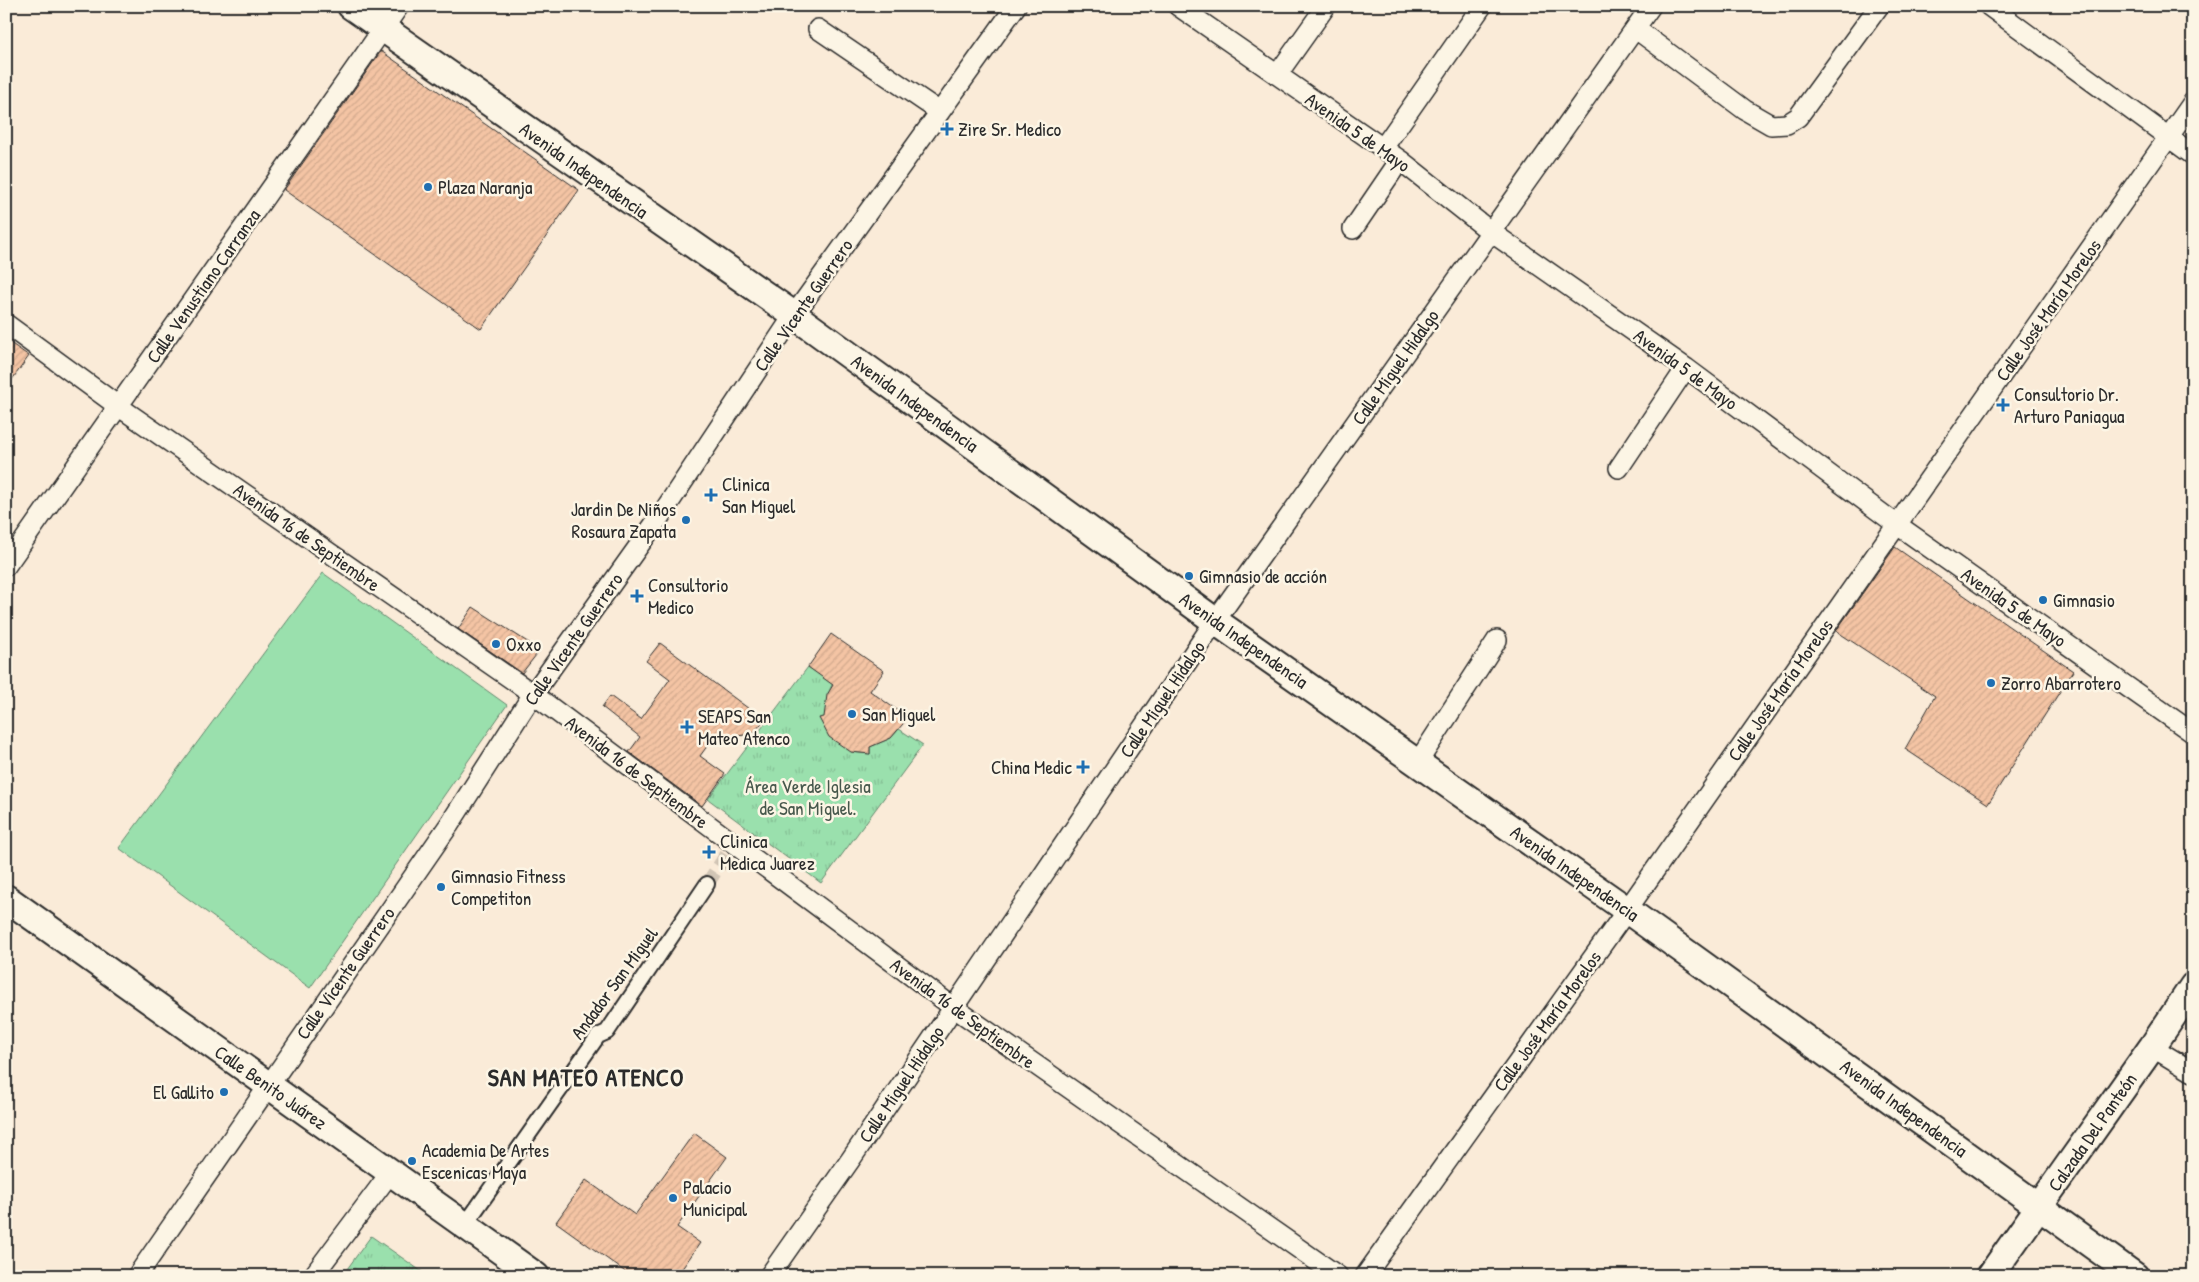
<svg xmlns="http://www.w3.org/2000/svg" width="2199" height="1282" font-family="'Patrick Hand',sans-serif">
<style>
.grass{fill:#9ae0ad;stroke:#62866c}
.park{fill:url(#park-tufts);stroke:#62866c}
.building{fill:url(#building-hatch);stroke:#2b2b2b}
.lines{fill:none;stroke-linecap:round;stroke-linejoin:round}
.pedestrian-tunnel{stroke:#d1c5b5;stroke-width:14;stroke-dasharray:14 7;stroke-linecap:butt}
.pedestrian-casing{stroke:#2b2b2b;stroke-width:18}
.minor-casing{stroke:#2b2b2b;stroke-width:22}
.secondary-casing{stroke:#2b2b2b;stroke-width:30}
.pedestrian{stroke:#fcf5e5;stroke-width:14}
.minor{stroke:#fcf5e5;stroke-width:19}
.secondary{stroke:#fcf5e5;stroke-width:26}
.poi-dot{fill:#1f6fb2;stroke:#fcf5e5;stroke-width:2}
.labels{text-anchor:middle;dominant-baseline:central;stroke-width:5;stroke-linejoin:round;paint-order:stroke}
.poi-label{font-size:19px;fill:#2b2b2b;stroke:#fcf5e5;text-anchor:start}
.street-label{font-size:19px;fill:#2b2b2b;stroke:#fcf5e5}
.park-label{font-size:19px;fill:#47584c;stroke:#fcf5e5}
.district-label{font-size:24px;font-weight:bold;letter-spacing:1px;fill:#2b2b2b;stroke:#fcf5e5}
</style>
<defs>
<pattern id="park-tufts" width="24" height="20" patternUnits="userSpaceOnUse" patternTransform="scale(1.25)"><rect width="24" height="20" fill="#9ae0ad"/><path d="M3 7l-1-3M5 7V3M7 7l1-3M15 17l-1-3M17 17v-4M19 17l1-3" fill="none" stroke="#85c095"/></pattern>
<pattern id="building-hatch" width="6" height="6" patternUnits="userSpaceOnUse" patternTransform="scale(1.25)"><rect width="6" height="6" fill="#f4c4a4"/><path d="M-1 1l2-2M0 6l6-6M5 7l2-2" fill="none" stroke="#d1a98d"/></pattern>
</defs>
<rect width="100%" height="100%" fill="#faebd8"/>
<filter id="ink" filterUnits="userSpaceOnUse"><feTurbulence type="fractalNoise" baseFrequency=".02" numOctaves="2"/><feDisplacementMap in="SourceGraphic" scale="10" xChannelSelector="R" yChannelSelector="G"/><feConvolveMatrix kernelMatrix="1 2 1 2 8 2 1 2 1" color-interpolation-filters="sRGB"/></filter>
<g filter="url(#ink)">
<!-- grass -->
<path class="grass" d="M323,573L507,705L310,988L119,848Z"/>
<!-- park -->
<path class="park" d="M808,667L833,683C817,713 835,726 851,752L870,754V747L891,738L899,729L923,745L821,883L708,799Z
M371,1236L428,1276H342Z"/>
<!-- building -->
<path class="building" d="M381,51L579,190L481,329L284,190Z
M6,340L29,356L6,388Z
M1895,547L2073,671L1988,804L1905,749L1935,696L1836,631Z
M473,607L540,650L522,673L458,629Z
M831,634L884,671L870,691L908,718L891,738L870,747V754L851,752L829,737L819,718L824,717L827,695L833,685L808,667Z
M660,643L764,720L750,738L746,735L713,738L700,756L725,774L702,806L629,752L640,737L602,707L610,696L641,719L670,679L646,661Z
M694,1133L727,1157L677,1227L700,1243L677,1276H631L556,1222L586,1180L635,1215Z"/>
<g class="lines">
<!-- pedestrian-tunnel -->
<path class="pedestrian-tunnel" d="M707,884L727,854"/>
<defs>
<path id="pedestrian" d="M465,1225L598,1036L607,1032L707,884"/>
<path id="minor" d="M1178,6L1400,160L1491,232L1686,368L1896,524L2193,733
M1989,6L2193,155
M818,29L940,112
M1636,29L1745,110L1771,125L1787,124L1798,117L1879,6
M1277,75L1326,6
M1383,148L1482,6
M1353,229L1400,160
M6,324L118,406L533,694L953,1007L1338,1276
M1619,468L1686,368
M6,566L399,6
M1418,762L1497,640
M2152,1047L2193,1072
M137,1276L449,825L533,694L663,512L794,315L1016,6
M313,1276L391,1172
M769,1276L851,1159L1215,621L1651,6
M1365,1276L1627,910L2193,102"/>
<path id="secondary" d="M351,6L794,315L1215,621L1627,910L2135,1276
M6,898L536,1276
M1990,1276L2152,1047L2193,986"/>
</defs>
<!-- pedestrian casing -->
<use href="#pedestrian" class="pedestrian-casing"/>
<!-- minor casing -->
<use href="#minor" class="minor-casing"/>
<!-- secondary casing -->
<use href="#secondary" class="secondary-casing"/>
<!-- pedestrian -->
<use href="#pedestrian" class="pedestrian"/>
<!-- minor -->
<use href="#minor" class="minor"/>
<!-- secondary -->
<use href="#secondary" class="secondary"/>
</g>
</g>
<!-- markers -->
<g class="poi-dot">
<path d="M944.5 121.5h5v5h5v5h-5v5h-5v-5h-5v-5h5z"/>
<circle cx="428" cy="187" r="5"/>
<path d="M2000.5 397.5h5v5h5v5h-5v5h-5v-5h-5v-5h5z"/>
<path d="M708.5 487.5h5v5h5v5h-5v5h-5v-5h-5v-5h5z"/>
<circle cx="686" cy="520" r="5"/>
<circle cx="1189" cy="576" r="5"/>
<path d="M634.5 588.5h5v5h5v5h-5v5h-5v-5h-5v-5h5z"/>
<circle cx="2043" cy="600" r="5"/>
<circle cx="496" cy="644" r="5"/>
<circle cx="1991" cy="683" r="5"/>
<circle cx="852" cy="714" r="5"/>
<path d="M684.5 719.5h5v5h5v5h-5v5h-5v-5h-5v-5h5z"/>
<path d="M1080.5 759.5h5v5h5v5h-5v5h-5v-5h-5v-5h5z"/>
<path d="M706.5 844.5h5v5h5v5h-5v5h-5v-5h-5v-5h5z"/>
<circle cx="441" cy="887" r="5"/>
<circle cx="224" cy="1092" r="5"/>
<circle cx="412" cy="1161" r="5"/>
<circle cx="673" cy="1198" r="5"/>
</g>
<g class="labels">
<!-- poi labels -->
<g class="poi-label">
<text x="958" y="129">Zire Sr. Medico</text>
<text x="438" y="187">Plaza Naranja</text>
<text x="2014" y="394">Consultorio Dr.<tspan x="2014" dy="22">Arturo Paniagua</tspan></text>
<text x="722" y="484">Clinica<tspan x="722" dy="22">San Miguel</tspan></text>
<text x="676" y="509" text-anchor="end">Jardin De Niños<tspan x="676" dy="22">Rosaura Zapata</tspan></text>
<text x="1199" y="576">Gimnasio de acción</text>
<text x="648" y="585">Consultorio<tspan x="648" dy="22">Medico</tspan></text>
<text x="2053" y="600">Gimnasio</text>
<text x="506" y="644">Oxxo</text>
<text x="2001" y="683">Zorro Abarrotero</text>
<text x="862" y="714">San Miguel</text>
<text x="698" y="716">SEAPS San<tspan x="698" dy="22">Mateo Atenco</tspan></text>
<text x="1072" y="767" text-anchor="end">China Medic</text>
<text x="720" y="841">Clinica<tspan x="720" dy="22">Medica Juarez</tspan></text>
<text x="451" y="876">Gimnasio Fitness<tspan x="451" dy="22">Competiton</tspan></text>
<text x="214" y="1092" text-anchor="end">El Gallito</text>
<text x="422" y="1150">Academia De Artes<tspan x="422" dy="22">Escenicas Maya</tspan></text>
<text x="683" y="1187">Palacio<tspan x="683" dy="22">Municipal</tspan></text>
</g>
<!-- street labels -->
<g class="street-label">
<text transform="translate(1358 132) rotate(35)">Avenida 5 de Mayo</text>
<text transform="translate(584 170) rotate(35)">Avenida Independencia</text>
<text transform="translate(203 286) rotate(-55)">Calle Venustiano Carranza</text>
<text transform="translate(803 305) rotate(-55)">Calle Vicente Guerrero</text>
<text transform="translate(2048 310) rotate(-55)">Calle José María Morelos</text>
<text transform="translate(1395 367) rotate(-55)">Calle Miguel Hidalgo</text>
<text transform="translate(1686 369) rotate(36)">Avenida 5 de Mayo</text>
<text transform="translate(915 403) rotate(36)">Avenida Independencia</text>
<text transform="translate(307 537) rotate(35)">Avenida 16 de Septiembre</text>
<text transform="translate(2014 607) rotate(35)">Avenida 5 de Mayo</text>
<text transform="translate(573 639) rotate(-55)">Calle Vicente Guerrero</text>
<text transform="translate(1244 640) rotate(35)">Avenida Independencia</text>
<text transform="translate(1780 690) rotate(-55)">Calle José María Morelos</text>
<text transform="translate(1162 699) rotate(-56)">Calle Miguel Hidalgo</text>
<text transform="translate(637 772) rotate(37)">Avenida 16 de Septiembre</text>
<text transform="translate(1575 873) rotate(35)">Avenida Independencia</text>
<text transform="translate(345 973) rotate(-55)">Calle Vicente Guerrero</text>
<text transform="translate(614 983) rotate(-54)">Andador San Miguel</text>
<text transform="translate(963 1013) rotate(36)">Avenida 16 de Septiembre</text>
<text transform="translate(1547 1021) rotate(-54)">Calle José María Morelos</text>
<text transform="translate(901 1084) rotate(-56)">Calle Miguel Hidalgo</text>
<text transform="translate(271 1087) rotate(35)">Calle Benito Juárez</text>
<text transform="translate(1904 1108) rotate(36)">Avenida Independencia</text>
<text transform="translate(2092 1132) rotate(-55)">Calzada Del Panteón</text>
</g>
<!-- park labels -->
<g class="park-label">
<text x="808" y="786">Área Verde Iglesia<tspan x="808" dy="22">de San Miguel.</tspan></text>
</g>
<!-- district labels -->
<g class="district-label">
<text x="586" y="1077">SAN MATEO ATENCO</text>
</g>
</g>
<!-- margin -->
<rect width="2199" height="1282" fill="none" stroke="#fcf5e5" stroke-width="25"/>
<rect x="12" y="12" width="2174" height="1257" fill="none" stroke="#2b2b2b" stroke-width="2" filter="url(#ink)"/>
</svg>
